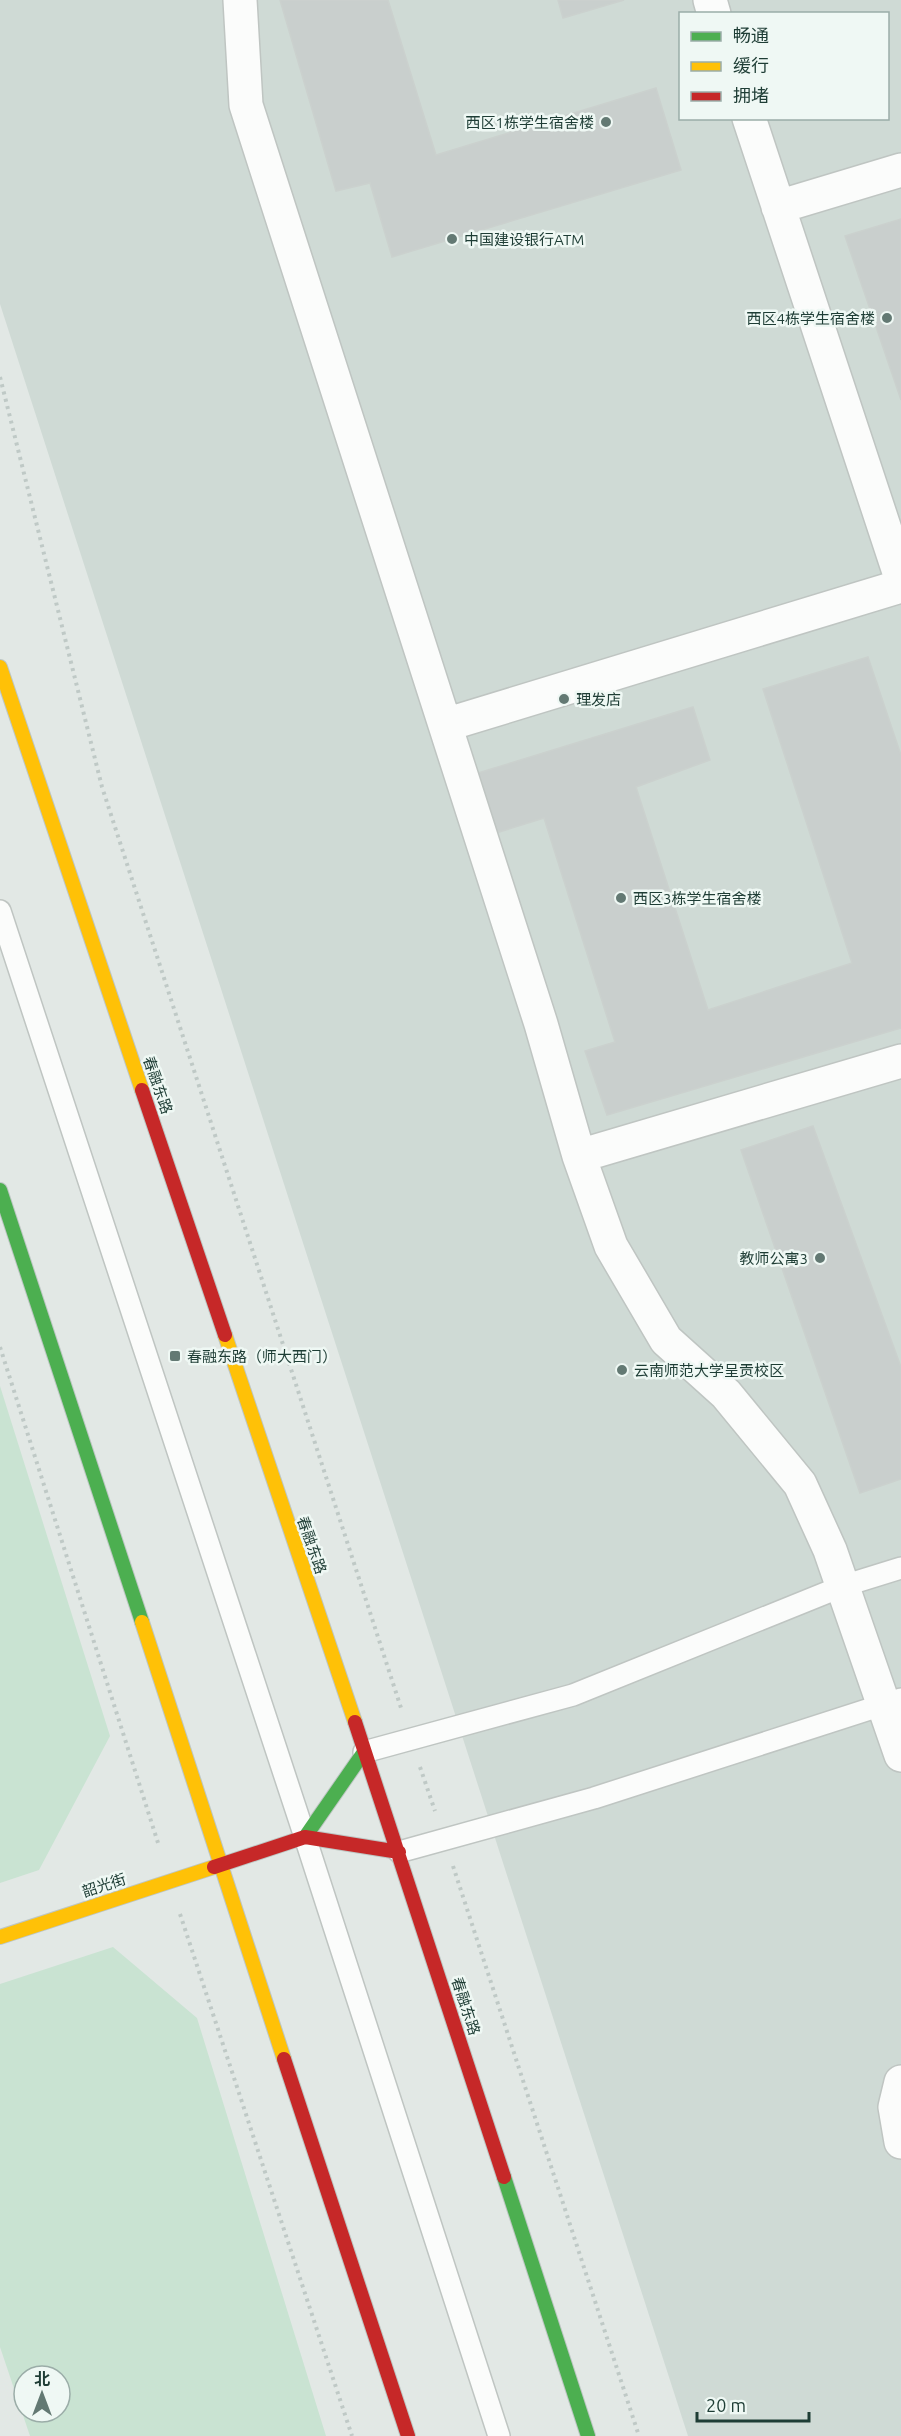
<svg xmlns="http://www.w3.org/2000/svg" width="901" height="2436" font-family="Ubuntu,'Noto Sans SC',sans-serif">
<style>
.built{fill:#cfdad5;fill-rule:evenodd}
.green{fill:#c9e3d2;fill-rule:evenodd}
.building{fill:#c9cfcd;stroke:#cbd1ce;stroke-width:1.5}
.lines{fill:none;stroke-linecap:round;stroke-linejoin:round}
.lane-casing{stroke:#bfc5c2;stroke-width:24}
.street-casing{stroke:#bfc5c2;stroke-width:36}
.fast-casing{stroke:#bdc6c3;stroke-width:16}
.slow-casing{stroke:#bdc6c3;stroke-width:16}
.jam-casing{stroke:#bdc6c3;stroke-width:16}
.path{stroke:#bfc9c6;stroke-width:4;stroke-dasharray:3 4.5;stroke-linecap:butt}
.lane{stroke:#fbfcfb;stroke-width:21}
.street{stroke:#fbfcfb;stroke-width:33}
.fast{stroke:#4caf50;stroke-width:14}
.slow{stroke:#ffc107;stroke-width:14}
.jam{stroke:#c62828;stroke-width:14}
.poi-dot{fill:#637973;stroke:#eff8f4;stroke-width:2}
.labels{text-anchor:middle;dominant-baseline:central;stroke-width:5;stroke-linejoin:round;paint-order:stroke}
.poi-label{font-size:15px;fill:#1e3d35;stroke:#eff8f4;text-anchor:start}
.street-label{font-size:15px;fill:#1e3d35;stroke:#eff8f4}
</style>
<rect width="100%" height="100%" fill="#e2e8e5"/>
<!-- built -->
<path class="built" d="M0,0H901V2436H688L0,304ZM680,14H888V118H680Z"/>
<!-- green -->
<path class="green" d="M0,1386L110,1736L39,1870L0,1883Z
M113,1947L197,2018L326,2436H30L0,2347V1984ZM24,2376H60V2412H24Z"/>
<!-- building -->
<path class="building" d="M280,0H388L436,155L656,88L681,170L392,257L370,183L336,191Z
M558,0H624L563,18Z
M901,219V400L845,236Z
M868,657L901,755V1028L607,1115L585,1051L615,1042L544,818L496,833L478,773L693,707L710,760L636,787L708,1010L852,963L763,689Z
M813,1126L901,1367V1479L860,1493L741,1150Z"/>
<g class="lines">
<defs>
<path id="lane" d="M0,911L305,1837L499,2436
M364,1752L573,1695L843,1586L901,1568
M399,1852L594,1798L901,1699"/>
<path id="street" d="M240,0L246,105L541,1024L579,1156L611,1246L666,1340L726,1394L800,1484L830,1550L901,1755
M710,0L714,14
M749,118L901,578
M778,207L901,170
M445,725L901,586
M579,1156L901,1061
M901,2082L895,2107L901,2142"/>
<path id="fast" d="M0,1190L142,1622
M305,1837L364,1752
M504,2177L588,2436"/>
<path id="slow" d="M0,667L142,1090
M225,1335L355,1722
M142,1622L284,2059
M0,1937L214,1867"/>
<path id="jam" d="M142,1090L225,1335
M355,1722L504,2177
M214,1867L305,1837L399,1852
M284,2059L408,2436"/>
</defs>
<!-- lane casing -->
<use href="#lane" class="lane-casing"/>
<!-- street casing -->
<use href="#street" class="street-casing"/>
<!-- fast casing -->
<use href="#fast" class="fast-casing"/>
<!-- slow casing -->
<use href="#slow" class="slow-casing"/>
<!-- jam casing -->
<use href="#jam" class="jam-casing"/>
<!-- path -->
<path class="path" d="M0,377L102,787L402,1711
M0,1347L159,1846
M420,1767L435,1811
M453,1866L639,2436
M180,1914L352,2436"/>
<!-- lane -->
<use href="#lane" class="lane"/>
<!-- street -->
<use href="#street" class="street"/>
<!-- fast -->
<use href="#fast" class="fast"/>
<!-- slow -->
<use href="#slow" class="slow"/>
<!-- jam -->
<use href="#jam" class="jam"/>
</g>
<!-- markers -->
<g class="poi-dot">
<circle cx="606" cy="122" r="6"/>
<circle cx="452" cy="239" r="6"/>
<circle cx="887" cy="318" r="6"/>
<circle cx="564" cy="699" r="6"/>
<circle cx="621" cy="898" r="6"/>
<circle cx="820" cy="1258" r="6"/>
<rect x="169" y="1350" width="12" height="12" rx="3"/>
<circle cx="622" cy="1370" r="6"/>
</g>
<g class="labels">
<!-- poi labels -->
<g class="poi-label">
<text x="594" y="122" text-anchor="end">西区1栋学生宿舍楼</text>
<text x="464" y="239">中国建设银行ATM</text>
<text x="875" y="318" text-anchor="end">西区4栋学生宿舍楼</text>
<text x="576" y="699">理发店</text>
<text x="633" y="898">西区3栋学生宿舍楼</text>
<text x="808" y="1258" text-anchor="end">教师公寓3</text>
<text x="187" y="1356">春融东路（师大西门）</text>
<text x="634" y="1370">云南师范大学呈贡校区</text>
</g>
<!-- street labels -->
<g class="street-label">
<text transform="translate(158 1085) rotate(71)">春融东路</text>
<text transform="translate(312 1545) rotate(71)">春融东路</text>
<text transform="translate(104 1885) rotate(-18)">韶光街</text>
<text transform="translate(466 2006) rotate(72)">春融东路</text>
</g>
</g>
<!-- legend -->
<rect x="679" y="12" width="210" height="108" fill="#eff8f4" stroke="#9bada8" stroke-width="1.5"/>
<rect x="691" y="32" width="30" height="9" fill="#4caf50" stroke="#9bada8" stroke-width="1.5"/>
<text x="733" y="42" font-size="18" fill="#1e3d35">畅通</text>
<rect x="691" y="62" width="30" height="9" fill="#ffc107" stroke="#9bada8" stroke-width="1.5"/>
<text x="733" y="72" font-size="18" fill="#1e3d35">缓行</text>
<rect x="691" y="92" width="30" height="9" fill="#c62828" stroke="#9bada8" stroke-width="1.5"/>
<text x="733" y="102" font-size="18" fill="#1e3d35">拥堵</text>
<!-- north arrow -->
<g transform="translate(42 2394)"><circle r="28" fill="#eff8f4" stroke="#9bada8" stroke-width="1.5"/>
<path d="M0-4.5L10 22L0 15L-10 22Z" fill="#637973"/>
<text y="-9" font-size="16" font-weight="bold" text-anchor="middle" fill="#1e3d35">北</text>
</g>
<!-- scale -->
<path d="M697 2412v9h112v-9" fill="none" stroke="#1e3d35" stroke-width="3"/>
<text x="706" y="2412" font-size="18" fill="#1e3d35" stroke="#eff8f4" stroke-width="4.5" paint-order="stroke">20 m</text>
</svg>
